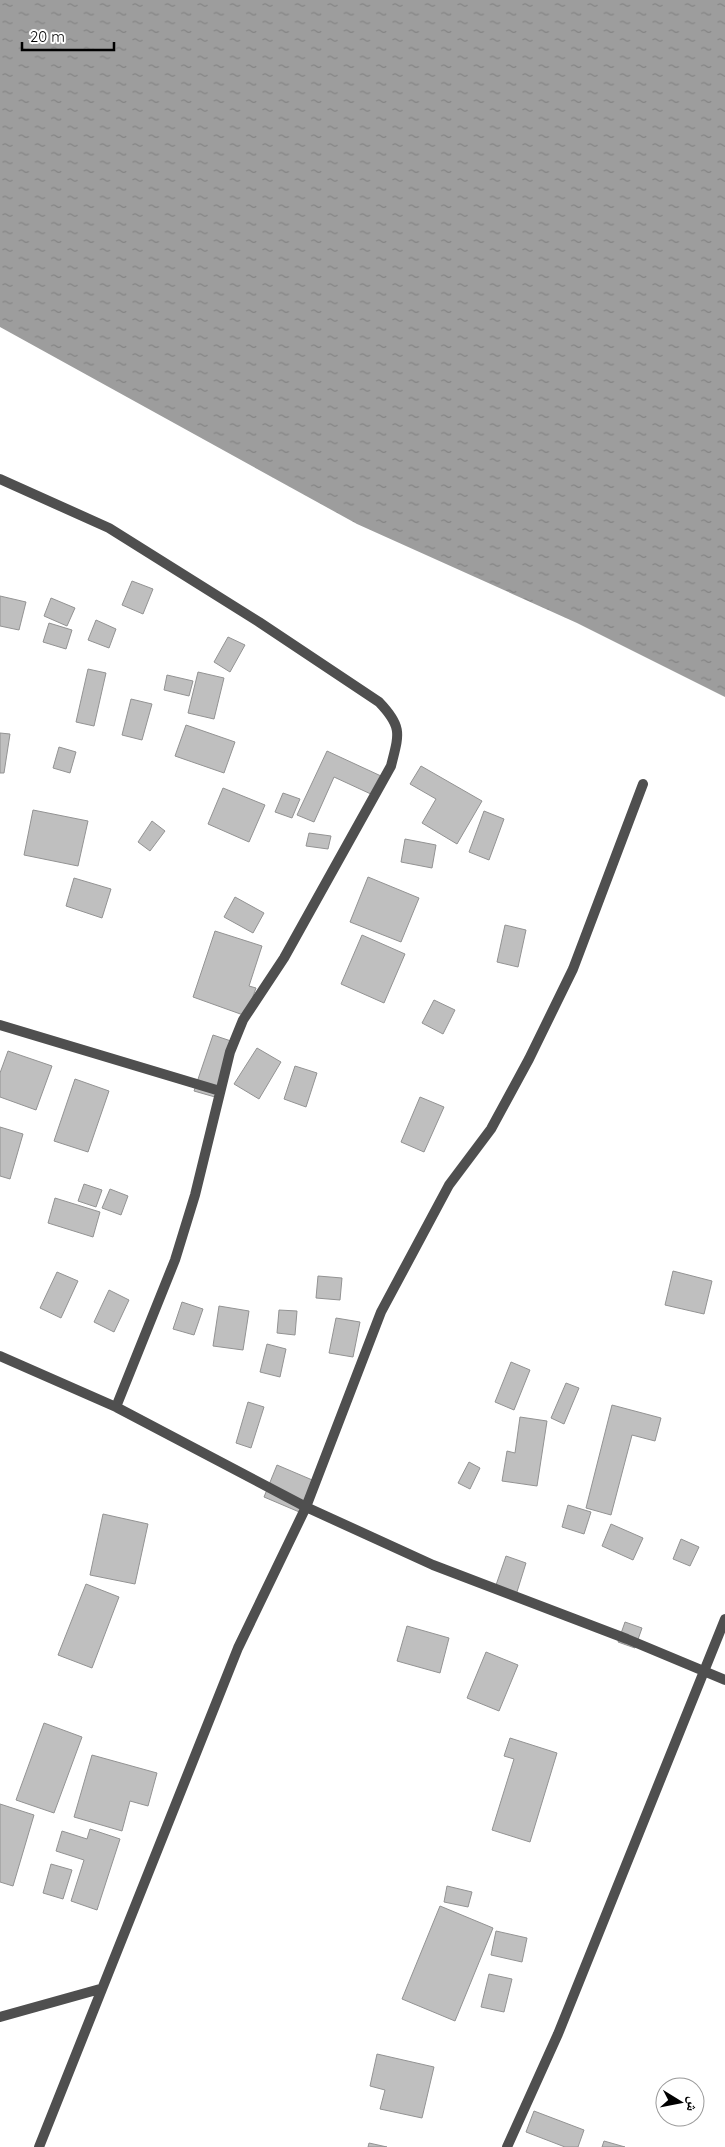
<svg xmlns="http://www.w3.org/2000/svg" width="725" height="2147" font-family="Quicksand,'Noto Naskh Arabic',sans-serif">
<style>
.water{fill:url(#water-ripples)}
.building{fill:#bfbfbf;stroke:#939393}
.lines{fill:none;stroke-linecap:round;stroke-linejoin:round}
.street{stroke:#4f4f4f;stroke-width:10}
</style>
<defs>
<pattern id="water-ripples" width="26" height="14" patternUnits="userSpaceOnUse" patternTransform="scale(1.25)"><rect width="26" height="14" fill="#9d9d9d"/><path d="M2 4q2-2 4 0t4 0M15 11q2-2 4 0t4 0" fill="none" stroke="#858585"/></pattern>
</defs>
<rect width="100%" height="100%" fill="#fff"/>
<!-- water -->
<path class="water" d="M0,0H725V697L577,623L357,524L0,327Z"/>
<!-- building -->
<path class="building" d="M132,581L153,589L143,614L122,605Z
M0,596L26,602L19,630L0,626Z
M51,598L75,608L67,626L44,616Z
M96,620L116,629L109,648L88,640Z
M49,623L72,630L66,649L43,642Z
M228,637L245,645L230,672L214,662Z
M88,669L106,673L94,726L76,722Z
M198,672L224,678L214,719L188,713Z
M167,675L193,681L189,696L164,690Z
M131,699L152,704L142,740L122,735Z
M186,725L235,742L224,773L175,756Z
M0,733L10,734L4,773H0Z
M59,747L76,752L70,773L53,768Z
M327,751L381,776L373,795L334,777L314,822L297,815Z
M421,766L482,801L457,844L422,823L436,799L410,784Z
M223,788L265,805L249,842L208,824Z
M283,793L300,799L292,818L275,812Z
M33,810L88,821L78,866L24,855Z
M484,811L504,819L489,860L469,852Z
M152,821L165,831L150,851L138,842Z
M309,833L331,836L328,849L306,846Z
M405,839L436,845L432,868L401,862Z
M368,877L419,898L401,942L350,922Z
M74,878L111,889L102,918L66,906Z
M235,897L264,913L253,933L224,917Z
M505,925L526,930L518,967L497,962Z
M215,931L262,946L249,986L256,988L246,1016L193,997Z
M362,935L405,954L384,1003L341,984Z
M434,1000L455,1010L443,1034L422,1023Z
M213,1035L234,1042L215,1097L194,1091Z
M257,1048L281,1062L259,1099L234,1084Z
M8,1051L52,1066L36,1110L0,1097V1073Z
M295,1066L317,1073L306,1107L284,1099Z
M75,1079L109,1091L88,1152L54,1141Z
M420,1097L444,1107L424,1152L401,1142Z
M0,1127L23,1134L10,1179L0,1176Z
M84,1184L102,1190L96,1207L78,1201Z
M110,1189L128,1196L121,1215L102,1208Z
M55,1198L100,1212L93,1237L48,1223Z
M673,1271L712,1281L704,1314L665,1305Z
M57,1272L78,1281L61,1318L40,1308Z
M318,1276L342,1278L340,1300L316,1298Z
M109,1290L129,1300L114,1332L94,1322Z
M182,1302L203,1309L194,1335L173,1329Z
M219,1306L249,1311L243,1350L213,1346Z
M279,1310L297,1311L295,1335L277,1333Z
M336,1318L360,1322L353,1357L329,1353Z
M267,1344L286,1349L280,1377L260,1372Z
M511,1362L530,1370L514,1410L495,1402Z
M566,1383L579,1388L564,1424L551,1418Z
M248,1402L264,1407L251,1448L236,1443Z
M612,1405L661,1418L655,1441L632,1435L611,1515L586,1508Z
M520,1417L547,1421L537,1486L502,1481L507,1451L515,1453Z
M469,1462L480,1468L470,1489L458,1483Z
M277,1465L317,1482L304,1514L264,1497Z
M568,1505L591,1512L584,1534L562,1527Z
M103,1514L148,1524L135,1584L90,1575Z
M611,1524L643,1538L633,1560L602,1546Z
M681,1539L699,1547L690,1566L673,1559Z
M506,1556L526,1563L516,1595L495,1588Z
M86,1584L119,1597L92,1668L58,1655Z
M625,1622L642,1628L635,1648L618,1642Z
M407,1626L449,1638L440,1673L397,1661Z
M486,1652L518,1665L499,1711L467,1698Z
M44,1723L82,1737L54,1813L16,1800Z
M510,1738L557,1753L530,1842L492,1830L514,1759L504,1756Z
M92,1755L157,1773L148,1806L130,1801L122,1831L74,1817Z
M0,1804L34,1815L13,1886L0,1882Z
M90,1829L120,1839L97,1910L71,1901L84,1860L56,1851L62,1831L87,1839Z
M51,1864L72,1870L63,1899L43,1893Z
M447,1886L472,1892L468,1907L444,1902Z
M440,1906L493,1928L455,2021L402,1999Z
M496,1931L527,1938L522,1962L491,1955Z
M489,1974L512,1979L504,2012L481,2007Z
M377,2054L434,2067L422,2118L380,2109L385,2090L370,2086Z
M534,2111L584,2130L578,2147H565L526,2132Z
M604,2141L625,2147H602Z
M369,2143L387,2147H368Z"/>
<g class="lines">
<!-- street -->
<path class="street" d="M0,479L109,528L259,622L379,702C403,727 399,734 391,766L284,958L243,1020L230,1052L195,1195L175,1260L116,1407
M0,1025L220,1091
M0,1356L116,1407L306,1507L433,1565L627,1639L725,1680
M0,2017L100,1989
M39,2147L238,1648L306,1507L381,1312L449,1185L491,1129L529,1059L573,969L643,784
M507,2147L558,2034L725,1619"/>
</g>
<!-- north arrow -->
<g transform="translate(680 2102) rotate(100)"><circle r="24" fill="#ffffff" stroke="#999999"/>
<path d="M0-4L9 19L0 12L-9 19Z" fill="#000000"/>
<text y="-8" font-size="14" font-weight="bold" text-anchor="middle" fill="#000000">ش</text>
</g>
<!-- scale -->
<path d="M22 42v8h92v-8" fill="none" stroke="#000000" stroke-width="2.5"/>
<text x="30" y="42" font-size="15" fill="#000000" stroke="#ffffff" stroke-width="4" paint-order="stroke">20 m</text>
</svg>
